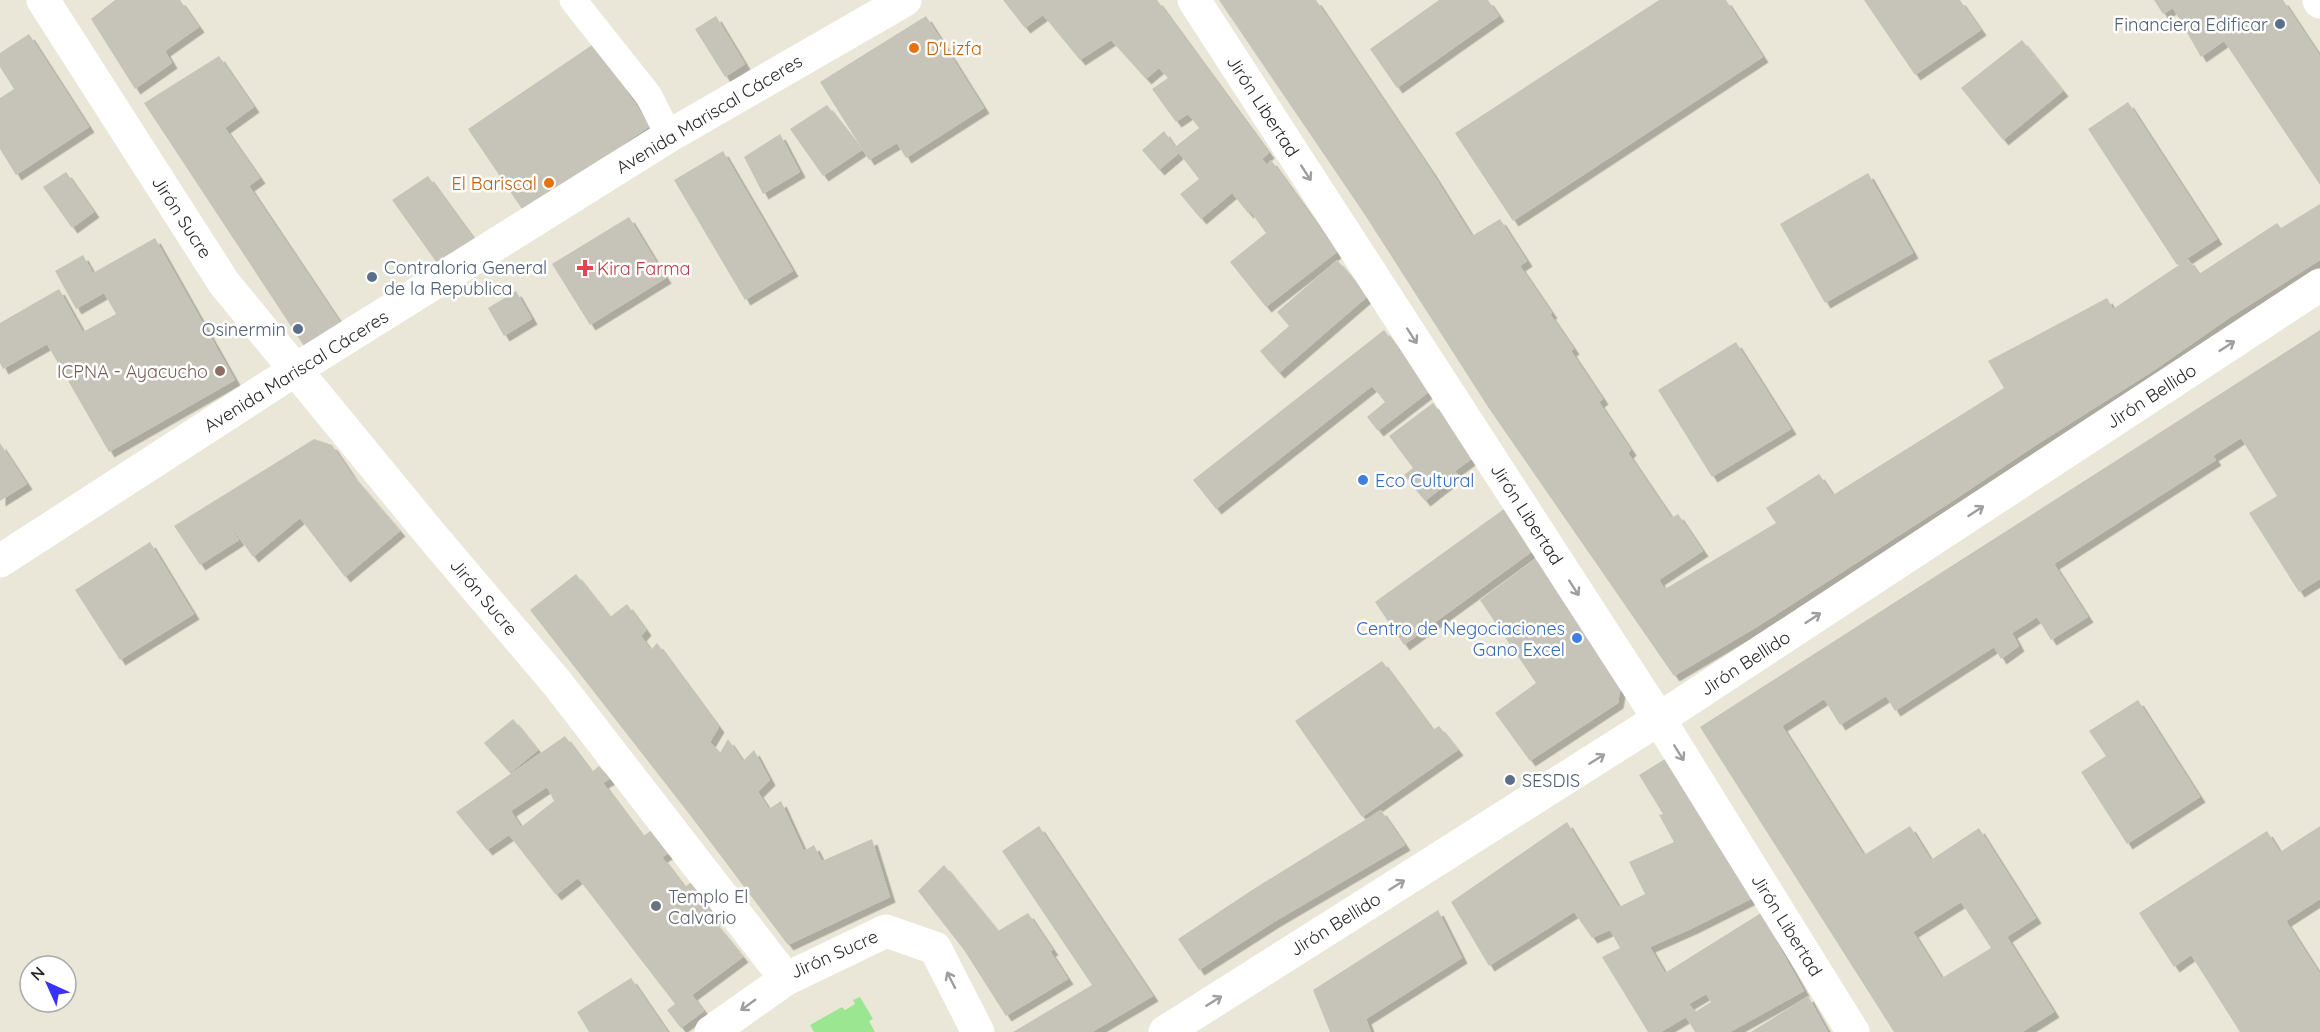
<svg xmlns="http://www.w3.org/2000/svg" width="2320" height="1032" font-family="Quicksand,sans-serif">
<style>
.green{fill:#9be691}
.building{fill:#c6c4b8;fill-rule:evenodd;filter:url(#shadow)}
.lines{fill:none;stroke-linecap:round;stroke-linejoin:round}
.service{stroke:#fff;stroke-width:27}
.minor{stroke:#fff;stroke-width:33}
.oneway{stroke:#9e9e9e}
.service-dot{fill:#5c6f8a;stroke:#fff;stroke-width:2}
.food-dot{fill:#e8710a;stroke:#fff;stroke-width:2}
.health-dot{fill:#e0444e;stroke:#fff;stroke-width:2}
.education-dot{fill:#8d6e63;stroke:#fff;stroke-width:2}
.shop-dot{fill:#3f7fe0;stroke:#fff;stroke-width:2}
.worship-dot{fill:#6b7280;stroke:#fff;stroke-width:2}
.labels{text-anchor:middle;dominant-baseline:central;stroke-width:5;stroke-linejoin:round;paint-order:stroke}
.service-label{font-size:18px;fill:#4e5e75;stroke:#fff;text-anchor:end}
.food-label{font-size:18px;fill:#c56008;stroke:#fff;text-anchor:start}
.street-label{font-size:18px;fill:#282828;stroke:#fff}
.health-label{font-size:18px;fill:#be3a42;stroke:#fff;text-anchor:start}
.education-label{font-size:18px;fill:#785e54;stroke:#fff;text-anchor:end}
.shop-label{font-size:18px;fill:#366cbe;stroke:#fff;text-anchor:start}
.worship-label{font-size:18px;fill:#5b616d;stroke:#fff;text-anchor:start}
</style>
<defs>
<filter id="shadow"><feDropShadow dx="5.5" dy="5.5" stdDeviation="0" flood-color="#0004"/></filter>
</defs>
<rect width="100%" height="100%" fill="#ebe7d8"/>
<!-- green -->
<path class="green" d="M860,997L873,1019L869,1021L875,1032H814L810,1025L842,1007L845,1010L855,1004L853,1000Z"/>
<!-- building -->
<path class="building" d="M115,0H180L199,27L165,51L172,63L135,89L91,19Z
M1003,0H1157L1269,153L1262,159L1267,165L1271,160L1337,252L1266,307L1230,262L1266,233L1250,211L1248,213L1232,193L1201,219L1180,194L1199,179L1179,153L1159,170L1142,150L1164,131L1175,147L1199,128L1188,114L1176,122L1152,89L1168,78L1159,68L1146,79L1111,40L1080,60L1043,15L1025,28Z
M1219,0H1316L1430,169L1472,236L1500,219L1527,261L1520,266L1552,313L1550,314L1574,349L1571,351L1603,399L1599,402L1631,450L1628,453L1672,518L1678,514L1703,551L1659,580L1665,589L1776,523L1766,508L1819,474L1833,495L2004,388L1988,361L2107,298L2113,309L2188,259L2199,274L2277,223L2281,228L2320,204V260L2229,318L2153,371L2036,445L1951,502L1755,628L1674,676L1488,407L1365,215Z
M1439,0H1488L1499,16L1397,88L1370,49Z
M1659,0H1726L1763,57L1513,221L1455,133Z
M1864,0H1960L1981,30L1915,75Z
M2154,0H2283L2320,56V185L2224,41L2201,57L2173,8L2163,14Z
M716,16L745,64L725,77L695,29Z
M926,16L984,108L906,158L897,143L869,160L820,82Z
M29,34L89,127L16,175L0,149V98L14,89L0,67V53Z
M2022,40L2063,91L2003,140L1961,88Z
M595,43L650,126L524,212L468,129Z
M219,56L254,107L225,128L260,178L249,186L342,325L306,349L144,103Z
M2128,102L2217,239L2177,265L2088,129Z
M827,105L862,150L823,176L790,129Z
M780,134L800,172L763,194L744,157Z
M723,151L793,271L745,300L674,180Z
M66,172L94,212L72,228L43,187Z
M1868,173L1913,253L1825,303L1780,224Z
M428,176L474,239L437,263L392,200Z
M629,217L666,278L590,325L552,264Z
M155,238L235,380L109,452L47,344L3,369L0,363V323L59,289L83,332L116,314L104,293L76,309L55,271L83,255L93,273Z
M1337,260L1368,296L1279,373L1260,351L1289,326L1277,312Z
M516,291L532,319L504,336L488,308Z
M1384,330L1430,391L1378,431L1367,417L1385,402L1372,386L1216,509L1193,480Z
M2320,330V579L2299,592L2249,513L2277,496L2241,438L2213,456L2216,460L2054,564L2088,617L2051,640L2037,617L2012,633L2019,646L2001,659L1994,647L1895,711L1886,696L1840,725L1824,699L1782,726L1864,855L1910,826L1931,860L1979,828L2036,918L2007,937L2054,1012L2022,1032H1894L1700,727ZM1961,902L1991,948L1942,978L1913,932Z
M1736,342L1791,429L1712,477L1658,390Z
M1433,403L1473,458L1455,471L1458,475L1425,501L1404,475L1413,468L1389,436Z
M314,439L332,445L353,476L400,531L345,577L300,518L253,557L221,512L239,540L200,565L174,526Z
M0,443L27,484L0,501Z
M1504,509L1533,551L1404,645L1375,602Z
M150,542L194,614L120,660L75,590Z
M1536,558L1622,680L1618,703L1530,761L1495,713L1536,683L1480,600Z
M576,574L610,617L627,604L646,630L641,636L651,650L657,643L719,727L710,742L720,753L728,739L743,761L754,750L770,780L758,792L769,809L781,801L804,851L814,845L822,861L872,839L890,897L788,945L690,815L530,610Z
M1382,661L1433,730L1439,726L1458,750L1362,817L1295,721Z
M2138,700L2200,797L2127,844L2081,772L2106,756L2089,731Z
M513,719L538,750L510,773L484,743Z
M565,736L592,772L599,766L610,779L603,783L643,836L652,830L669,853L662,857L685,887L693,881L720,916L713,920L743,957L692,995L704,1011L681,1028L667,1010L675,1004L578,878L556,895L509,835L487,850L456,812ZM547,787L554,801L521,827L511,811Z
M1670,756L1753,898L1693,928L1650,947L1665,973L1761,913L1804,991L1730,1032H1695L1686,1017L1661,1032H1648L1602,957L1620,948L1610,930L1592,938L1574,912L1489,966L1451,902L1567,822L1619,907L1645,894L1629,862L1674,842L1659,815L1663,814L1639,775ZM1706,994L1711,1002L1695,1012L1689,1004Z
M1381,810L1405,845L1274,922L1199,970L1178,939L1252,890Z
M1039,826L1153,996L1092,1032H1013L1092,985L1002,851Z
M2320,826V899L2286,921L2320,974V1032H2240L2191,955L2174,967L2139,913L2267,831L2280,852Z
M944,865L998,931L1028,913L1053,950L1050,951L1068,979L1006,1016L964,950L918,891Z
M1438,910L1462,958L1366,1019L1371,1032H1330L1313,990Z
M631,978L668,1032H589L577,1012Z
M1808,996L1828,1032H1751Z"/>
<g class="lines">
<!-- service -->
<path class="service" d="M573,0L649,96L669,136"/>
<!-- minor -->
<path class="minor" d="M43,0L224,283L432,536L557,683L786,979
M1194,0L1659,719L1853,1032
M2319,0L2320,2
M0,561L295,370L669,136L905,0
M711,1032L786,979L886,931L935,948L978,1032
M1165,1032L1659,719L2320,285"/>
</g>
<!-- one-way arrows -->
<defs><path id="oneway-shaft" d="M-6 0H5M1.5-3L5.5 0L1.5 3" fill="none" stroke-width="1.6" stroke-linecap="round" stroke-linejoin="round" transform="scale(1.5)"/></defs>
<g class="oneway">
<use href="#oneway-shaft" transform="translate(1306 173) rotate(57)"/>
<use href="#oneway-shaft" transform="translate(1412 336) rotate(57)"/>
<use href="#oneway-shaft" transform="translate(2227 346) rotate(-33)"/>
<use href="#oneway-shaft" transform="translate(1976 511) rotate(-33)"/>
<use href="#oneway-shaft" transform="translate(1574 588) rotate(57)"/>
<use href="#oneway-shaft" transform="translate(1813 618) rotate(-33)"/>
<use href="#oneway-shaft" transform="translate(1679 753) rotate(58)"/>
<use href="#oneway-shaft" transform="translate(1597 759) rotate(-32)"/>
<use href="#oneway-shaft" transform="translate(1397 885) rotate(-32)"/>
<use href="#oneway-shaft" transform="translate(951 980) rotate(-117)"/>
<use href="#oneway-shaft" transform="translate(1214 1001) rotate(-32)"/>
<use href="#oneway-shaft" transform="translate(748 1005) rotate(144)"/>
</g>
<!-- markers -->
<g class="service-dot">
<circle cx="2280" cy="24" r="6"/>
<circle cx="372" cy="277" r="6"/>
<circle cx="298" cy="329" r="6"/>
<circle cx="1510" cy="780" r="6"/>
</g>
<g class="food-dot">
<circle cx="914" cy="48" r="6"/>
<circle cx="549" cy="183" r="6"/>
</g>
<path class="health-dot" d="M582 259h6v6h6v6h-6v6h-6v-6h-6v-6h6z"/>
<circle class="education-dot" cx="220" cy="371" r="6"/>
<g class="shop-dot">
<circle cx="1363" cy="480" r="6"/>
<circle cx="1577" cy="638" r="6"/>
</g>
<circle class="worship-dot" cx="656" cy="906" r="6"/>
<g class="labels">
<!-- service labels -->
<g class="service-label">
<text x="2268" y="24">Financiera Edificar</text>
<text x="384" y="267" text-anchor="start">Contraloria General<tspan x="384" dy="21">de la Republica</tspan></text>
<text x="286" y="329">Osinermin</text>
<text x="1522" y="780" text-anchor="start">SESDIS</text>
</g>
<!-- food labels -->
<g class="food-label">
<text x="926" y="48">D'Lizfa</text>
<text x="537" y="183" text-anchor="end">El Bariscal</text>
</g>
<!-- street labels -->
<g class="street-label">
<text transform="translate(1263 106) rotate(57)">Jirón Libertad</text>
<text transform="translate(709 114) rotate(-31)">Avenida Mariscal Cáceres</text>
<text transform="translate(182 217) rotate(57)">Jirón Sucre</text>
<text transform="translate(296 371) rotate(-32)">Avenida Mariscal Cáceres</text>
<text transform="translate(2151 396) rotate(-33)">Jirón Bellido</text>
<text transform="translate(1527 514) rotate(57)">Jirón Libertad</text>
<text transform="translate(484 597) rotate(50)">Jirón Sucre</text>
<text transform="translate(1745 663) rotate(-33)">Jirón Bellido</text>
<text transform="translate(1335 924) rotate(-32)">Jirón Bellido</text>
<text transform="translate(1787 925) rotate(58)">Jirón Libertad</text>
<text transform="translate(834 954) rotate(-24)">Jirón Sucre</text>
</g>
<!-- health labels -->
<g class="health-label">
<text x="597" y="268">Kira Farma</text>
</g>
<!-- education labels -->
<g class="education-label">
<text x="208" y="371">ICPNA - Ayacucho</text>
</g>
<!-- shop labels -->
<g class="shop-label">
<text x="1375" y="480">Eco Cultural</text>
<text x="1565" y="628" text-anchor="end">Centro de Negociaciones<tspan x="1565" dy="21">Gano Excel</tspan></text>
</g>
<!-- worship labels -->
<g class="worship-label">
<text x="668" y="896">Templo El<tspan x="668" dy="21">Calvario</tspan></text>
</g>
</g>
<!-- north arrow -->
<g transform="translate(48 984) rotate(315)"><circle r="28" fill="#ffffff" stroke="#a9a9a9" stroke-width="1.5"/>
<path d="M0-4.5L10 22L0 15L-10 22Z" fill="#3932ff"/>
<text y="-9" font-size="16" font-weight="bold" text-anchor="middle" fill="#282828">N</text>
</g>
</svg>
